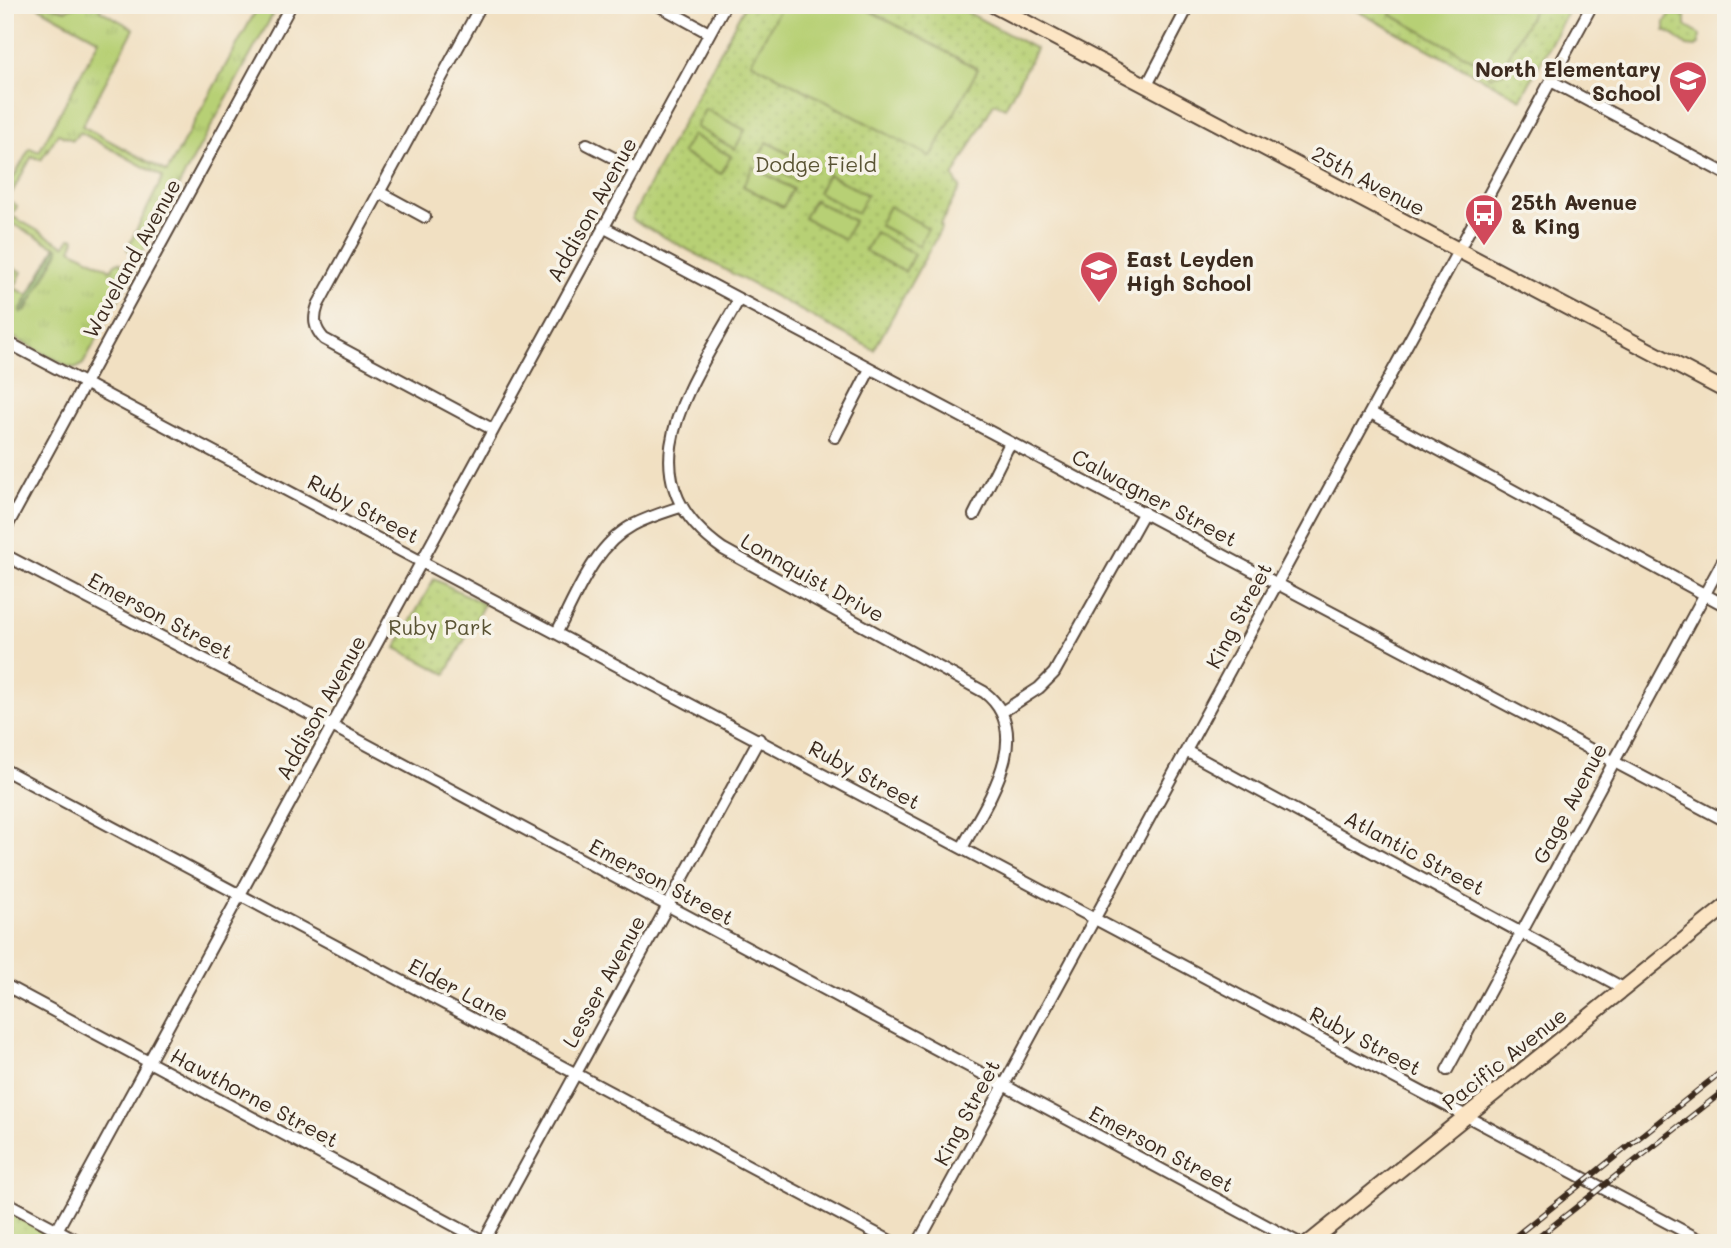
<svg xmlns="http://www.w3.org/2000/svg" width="1731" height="1248" font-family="Mali,sans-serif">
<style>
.grass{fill:url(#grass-tufts);stroke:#797d4a;stroke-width:2}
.forest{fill:url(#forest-firs);stroke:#666e42;stroke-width:2}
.park{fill:url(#park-dots);stroke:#797d4a;stroke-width:2}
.pitch{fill:#b7d075;stroke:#797d4a;stroke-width:2}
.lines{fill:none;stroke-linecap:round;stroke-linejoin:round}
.street-casing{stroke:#564537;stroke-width:14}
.secondary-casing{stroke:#564537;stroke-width:18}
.street{stroke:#fff;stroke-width:10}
.secondary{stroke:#fce5c4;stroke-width:14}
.rail-casing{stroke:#3b2a1e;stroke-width:6}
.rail{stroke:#f7f3e8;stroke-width:3.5;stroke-dasharray:10;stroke-linecap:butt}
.labels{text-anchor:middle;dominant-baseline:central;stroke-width:7;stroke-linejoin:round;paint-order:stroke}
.poi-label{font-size:21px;font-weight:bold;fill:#3b2a1e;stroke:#f7f3e8;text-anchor:start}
.park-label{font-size:21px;fill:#5a5434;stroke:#f7f3e8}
.street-label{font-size:21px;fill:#3b2a1e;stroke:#f7f3e8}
</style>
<defs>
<pattern id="grass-tufts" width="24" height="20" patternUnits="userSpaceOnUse" patternTransform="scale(1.75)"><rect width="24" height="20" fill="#b7d075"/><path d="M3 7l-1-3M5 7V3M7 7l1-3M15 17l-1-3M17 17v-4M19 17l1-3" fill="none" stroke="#9eb365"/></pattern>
<pattern id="forest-firs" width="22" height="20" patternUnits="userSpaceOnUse" patternTransform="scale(1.75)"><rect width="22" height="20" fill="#91b266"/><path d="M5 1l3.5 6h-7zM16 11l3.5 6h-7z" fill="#789153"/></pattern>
<pattern id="park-dots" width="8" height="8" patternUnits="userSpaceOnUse" patternTransform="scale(1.75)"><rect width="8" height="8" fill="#b7d075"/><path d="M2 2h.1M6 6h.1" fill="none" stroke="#9eb365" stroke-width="1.8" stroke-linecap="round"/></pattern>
</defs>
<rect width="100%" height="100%" fill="#f7f3e8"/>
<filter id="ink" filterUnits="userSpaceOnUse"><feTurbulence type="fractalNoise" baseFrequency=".0143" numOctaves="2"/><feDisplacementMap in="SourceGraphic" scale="14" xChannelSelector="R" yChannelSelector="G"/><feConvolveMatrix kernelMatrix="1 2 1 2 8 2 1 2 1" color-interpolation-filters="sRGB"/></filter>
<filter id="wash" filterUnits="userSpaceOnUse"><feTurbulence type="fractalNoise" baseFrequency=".00686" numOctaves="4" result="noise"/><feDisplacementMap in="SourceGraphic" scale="28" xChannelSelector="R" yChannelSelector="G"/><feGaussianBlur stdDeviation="1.57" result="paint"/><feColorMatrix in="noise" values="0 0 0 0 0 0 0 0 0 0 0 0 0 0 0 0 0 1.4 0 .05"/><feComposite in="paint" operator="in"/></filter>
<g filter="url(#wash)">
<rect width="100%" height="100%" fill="#f1e0c2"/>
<!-- grass -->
<path class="grass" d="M35,5H47L65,10L79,5H102L100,10L134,29L82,126L167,172L259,5H278L141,254H133L127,249L163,177L80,132L73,140L58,134L41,160L32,156L8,200L17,206L12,216L65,246L70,238H74L75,240L71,249L111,270L115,264L119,262C127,267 130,269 130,278L83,364L77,368L69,367L5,333V289L16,273L12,270L14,268L22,272L14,288L28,295L56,247L5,220V193L30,148L39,152L99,40Z"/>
<!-- forest -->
<path class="forest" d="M56,247L59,248V251L26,311L21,313L20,311Z"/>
<!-- park -->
<path class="park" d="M745,5H954L1036,49L1005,108L994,103L953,177L960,187L940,225L942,227L874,350L631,219Z
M1346,5H1571L1521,99Z
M1671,13L1684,15L1686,18V26L1700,35L1699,44L1696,47L1687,46L1675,36L1665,31V22Z
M434,579L484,604L446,674L396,648Z
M5,1211L46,1233L41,1243H5Z"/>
<!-- pitch -->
<path class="pitch" d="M782,5H859L978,69L931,157L751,62Z
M1395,5H1536L1507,59V70L1490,77L1484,66L1390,14Z
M705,109L745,130L735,149L696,127Z
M692,135L731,156L721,174L682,153Z
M767,142L806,163L796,181L757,160Z
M753,167L793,189L783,207L743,186Z
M828,174L867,195L857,213L818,192Z
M814,200L854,221L844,239L804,218Z
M889,206L928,228L919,246L879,225Z
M875,232L914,254L905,272L865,251Z"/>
</g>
<g filter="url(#ink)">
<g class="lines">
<defs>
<path id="street" d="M481,5L318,305C313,319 314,328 324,339L492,429
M658,5L709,33
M1551,81L1726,174
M1146,87L1189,5
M587,144L635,169
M379,192L425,217
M603,227L1726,821
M739,299C694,383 618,475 723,549L984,692C1037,733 986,804 962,848
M5,341L1706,1243
M1371,413L1726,606
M835,437L870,369
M974,515L1010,443
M5,530L291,5
M5,555L332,726L1299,1243
M557,632C577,594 594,546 633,525C648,517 665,512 680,507
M1002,712L1039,688L1054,673L1144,512
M1186,751L1625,989
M5,770L894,1243
M5,985L487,1243
M1447,1070L1726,555
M5,1202L82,1243
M50,1243L725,5
M483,1243L759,739
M918,1243L1592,5"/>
<path id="secondary" d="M993,5L1726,391
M1309,1243L1726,906"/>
</defs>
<!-- street casing -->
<use href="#street" class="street-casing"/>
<!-- secondary casing -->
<use href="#secondary" class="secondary-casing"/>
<!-- street -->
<use href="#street" class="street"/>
<!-- secondary -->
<use href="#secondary" class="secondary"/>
<defs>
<path id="rail" d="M1507,1243L1726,1068
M1531,1243L1726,1089"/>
</defs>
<!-- rail casing -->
<use href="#rail" class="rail-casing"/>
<!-- rail -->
<use href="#rail" class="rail"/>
</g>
</g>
<!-- icons -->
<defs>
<symbol id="school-pin" viewBox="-11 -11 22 30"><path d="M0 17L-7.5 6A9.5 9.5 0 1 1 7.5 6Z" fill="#d1495b" stroke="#f7f3e8"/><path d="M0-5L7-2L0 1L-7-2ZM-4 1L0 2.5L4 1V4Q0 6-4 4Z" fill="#fff"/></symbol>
<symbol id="bus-pin" viewBox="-11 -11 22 30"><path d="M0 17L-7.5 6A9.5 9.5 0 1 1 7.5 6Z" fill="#d1495b" stroke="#f7f3e8"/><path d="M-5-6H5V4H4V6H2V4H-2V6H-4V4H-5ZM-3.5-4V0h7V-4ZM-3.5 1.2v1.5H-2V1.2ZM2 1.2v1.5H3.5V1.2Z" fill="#fff"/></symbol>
</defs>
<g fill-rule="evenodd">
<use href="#school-pin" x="1666" y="58" width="44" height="60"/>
<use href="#bus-pin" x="1462" y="191" width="44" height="60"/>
<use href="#school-pin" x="1077" y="248" width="44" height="60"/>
</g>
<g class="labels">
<!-- poi labels -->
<g class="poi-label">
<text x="1661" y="68" text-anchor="end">North Elementary<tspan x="1661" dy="24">School</tspan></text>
<text x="1511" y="201">25th Avenue<tspan x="1511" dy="24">&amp; King</tspan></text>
<text x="1126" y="258">East Leyden<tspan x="1126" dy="24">High School</tspan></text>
</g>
<!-- park labels -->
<g class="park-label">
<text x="816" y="163">Dodge Field</text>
<text x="440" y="626">Ruby Park</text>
</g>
<!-- street labels -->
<g class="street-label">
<text transform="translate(1369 180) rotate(28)">25th Avenue</text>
<text transform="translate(591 209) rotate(-61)">Addison Avenue</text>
<text transform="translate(131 258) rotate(-61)">Waveland Avenue</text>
<text transform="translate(1155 497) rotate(28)">Calwagner Street</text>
<text transform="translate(364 508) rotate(28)">Ruby Street</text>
<text transform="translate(813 577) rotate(29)">Lonnquist Drive</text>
<text transform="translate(161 615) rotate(28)">Emerson Street</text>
<text transform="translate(1238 615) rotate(-62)">King Street</text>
<text transform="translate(320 707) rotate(-61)">Addison Avenue</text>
<text transform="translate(865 774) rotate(28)">Ruby Street</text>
<text transform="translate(1569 803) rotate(-62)">Gage Avenue</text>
<text transform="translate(1415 852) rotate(28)">Atlantic Street</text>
<text transform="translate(662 881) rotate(28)">Emerson Street</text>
<text transform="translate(603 981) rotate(-61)">Lesser Avenue</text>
<text transform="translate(459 989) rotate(28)">Elder Lane</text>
<text transform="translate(1366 1040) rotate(28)">Ruby Street</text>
<text transform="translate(1504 1058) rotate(-38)">Pacific Avenue</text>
<text transform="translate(255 1097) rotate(28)">Hawthorne Street</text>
<text transform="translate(966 1112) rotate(-62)">King Street</text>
<text transform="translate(1162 1148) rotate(28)">Emerson Street</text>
</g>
</g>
<!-- margin -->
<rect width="1731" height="1248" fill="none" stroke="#f7f3e8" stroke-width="28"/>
</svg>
